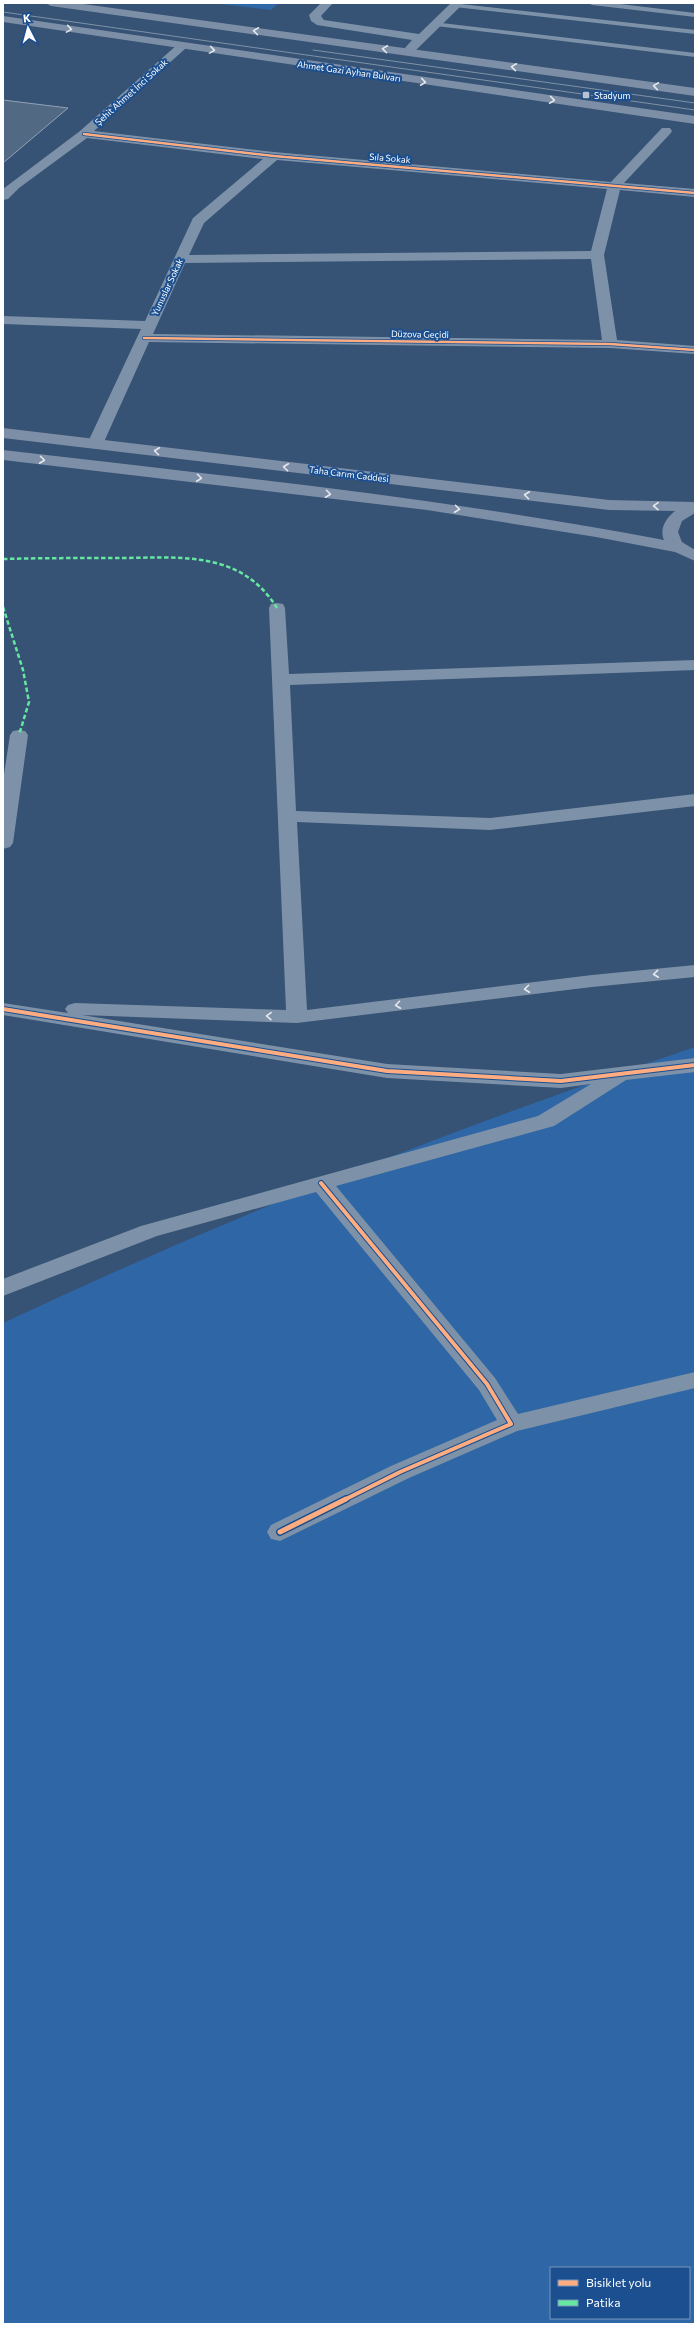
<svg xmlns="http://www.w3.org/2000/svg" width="698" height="2327" font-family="Commissioner,sans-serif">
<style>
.green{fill:#2f66a5;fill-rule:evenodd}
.building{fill:#526984;stroke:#92a2b6}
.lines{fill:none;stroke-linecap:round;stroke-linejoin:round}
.service{fill:#7d92a8;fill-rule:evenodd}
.minor{fill:#7d92a8;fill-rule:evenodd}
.primary{fill:#7d8ea7;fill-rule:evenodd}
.tram{stroke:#7e92a7;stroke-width:1}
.quiet{stroke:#66e7a1;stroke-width:2.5;stroke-dasharray:4.5 2.5;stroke-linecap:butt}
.cycleway-far2-casing{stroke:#1b4f8f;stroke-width:4}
.cycleway-far1-casing{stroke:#1b4f8f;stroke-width:6}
.cycleway-casing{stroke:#1b4f8f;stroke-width:8}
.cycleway-far2{stroke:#ffac80;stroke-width:2.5}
.cycleway-far1{stroke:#ffac80;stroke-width:4}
.cycleway{stroke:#ffac80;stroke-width:5}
.oneway{stroke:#e5e8ed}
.oneway2{stroke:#e5e9ee}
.poi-dot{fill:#b9c2ce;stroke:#1b4f8f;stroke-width:1.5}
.labels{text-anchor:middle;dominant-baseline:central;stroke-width:4;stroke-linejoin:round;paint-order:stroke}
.far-street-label{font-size:9px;fill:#fff;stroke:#1b4f8f}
.far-poi-label{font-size:9px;fill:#fff;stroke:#1b4f8f;text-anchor:start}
</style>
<rect width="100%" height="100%" fill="#365274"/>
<!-- green -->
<path class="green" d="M212,3H279L271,10Z
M695,1047V2324H3V1323C228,1217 459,1126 695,1047ZM551,2268H689V2318H551Z"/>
<!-- building -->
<path class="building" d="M3,100L68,108L3,163Z"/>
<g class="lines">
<!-- service -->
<path class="service" d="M452,3L695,30V34L455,7H452Z
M588,3H612L695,13V17L592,5Z
M433,22L695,53V57L436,26L432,24Z"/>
<!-- minor -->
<path class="minor" d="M321,3H333L321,16L324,20L419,34L451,3H464L415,51L411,52L405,48L412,40L317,25L311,21L309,15Z
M182,42L186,44L188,46L186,48L94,131L274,152L611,182L662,128H670L672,131L670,134L624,183L695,189V197L620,190L604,255L617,340L695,346V354L610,348L149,342L103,444L100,447H90L87,444L141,329L3,324V316L145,321L193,218L263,159L87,138L19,188L8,199L3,200V189L80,131L178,44ZM277,160L607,189L591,251L189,255L204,223ZM591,259L602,340L153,334L185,263Z
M277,603L283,604L285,608L289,674L695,660V670L290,685L296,811L490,818L695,794V806L490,830L297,822L307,1010L592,975L695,965V977L592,987L297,1023L82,1015L387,1064L561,1074L695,1058V1072L626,1080L554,1126L336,1186L495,1378L518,1414L695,1372V1388L517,1431L409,1478L280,1541L271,1539L267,1532L271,1525L391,1466L497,1420L479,1390L316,1192L157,1236L3,1296V1279L141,1226L538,1116L591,1084L561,1088L387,1078L3,1015V1003L68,1013L65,1009L68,1005L75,1003L286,1010L269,608L271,604Z
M19,730L25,731L28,735L13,843L10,847L3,849V781L10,735L13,731Z"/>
<!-- primary -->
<path class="primary" d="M45,3H76L695,88V96L51,6Z
M3,16L695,116V124L3,22Z
M3,428L609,500L695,502V513L682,521L678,532L682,542L695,550V561L675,552L596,537L427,510L3,460V450C224,476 446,498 664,540C659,529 666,518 675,511L609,510L3,438Z"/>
<!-- tram -->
<path class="tram" d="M3,12L695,110
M313,50L695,103"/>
<!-- quiet -->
<path class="quiet" d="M3,559C41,558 80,558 118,558C179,558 240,549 277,608
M3,607L23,670L29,702L19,735"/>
<defs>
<path id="cycleway-far2" d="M84,134L274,156L695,193
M144,338L610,344L695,350"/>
<path id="cycleway-far1" d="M3,1009L387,1071L561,1081L695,1065
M321,1183L487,1384L511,1424L400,1472L344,1500"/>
<path id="cycleway" d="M280,1532L346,1499"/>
</defs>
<!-- cycleway-far2 casing -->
<use href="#cycleway-far2" class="cycleway-far2-casing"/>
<!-- cycleway-far1 casing -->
<use href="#cycleway-far1" class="cycleway-far1-casing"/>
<!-- cycleway casing -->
<use href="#cycleway" class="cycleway-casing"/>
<!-- cycleway-far2 -->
<use href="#cycleway-far2" class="cycleway-far2"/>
<!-- cycleway-far1 -->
<use href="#cycleway-far1" class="cycleway-far1"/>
<!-- cycleway -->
<use href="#cycleway" class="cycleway"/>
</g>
<!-- one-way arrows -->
<defs><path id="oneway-chevron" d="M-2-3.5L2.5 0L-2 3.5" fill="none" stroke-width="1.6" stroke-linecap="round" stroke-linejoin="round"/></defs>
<g class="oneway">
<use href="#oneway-chevron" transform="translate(69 29) rotate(9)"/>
<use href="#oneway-chevron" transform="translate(256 31) rotate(-172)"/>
<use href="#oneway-chevron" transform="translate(385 49) rotate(-172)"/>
<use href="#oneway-chevron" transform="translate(212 50) rotate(9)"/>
<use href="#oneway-chevron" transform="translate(514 67) rotate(-172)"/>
<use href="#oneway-chevron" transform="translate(423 82) rotate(8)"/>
<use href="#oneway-chevron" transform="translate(656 86) rotate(-172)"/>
<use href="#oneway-chevron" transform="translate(552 100) rotate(8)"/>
<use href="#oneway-chevron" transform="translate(157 451) rotate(-173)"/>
<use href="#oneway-chevron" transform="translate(42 460) rotate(7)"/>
<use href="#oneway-chevron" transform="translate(286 467) rotate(-173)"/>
<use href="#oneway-chevron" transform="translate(199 478) rotate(7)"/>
<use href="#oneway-chevron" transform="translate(328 494) rotate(7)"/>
<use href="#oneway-chevron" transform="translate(527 495) rotate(-173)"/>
<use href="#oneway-chevron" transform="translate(656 506) rotate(-179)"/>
<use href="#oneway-chevron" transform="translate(457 509) rotate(7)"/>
</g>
<g class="oneway2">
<use href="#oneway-chevron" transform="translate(656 974) rotate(174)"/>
<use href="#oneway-chevron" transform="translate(527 989) rotate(173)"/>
<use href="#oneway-chevron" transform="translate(398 1005) rotate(173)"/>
<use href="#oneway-chevron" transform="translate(269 1016) rotate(-178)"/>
</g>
<!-- markers -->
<rect class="poi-dot" x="582" y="91" width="8" height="8" rx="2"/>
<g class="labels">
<!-- far-street labels -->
<g class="far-street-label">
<text transform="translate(349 71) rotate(8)">Ahmet Gazi Ayhan Bulvarı</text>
<text transform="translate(131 92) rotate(-42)">Şehit Ahmet İnci Sokak</text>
<text transform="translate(390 158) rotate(5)">Sıla Sokak</text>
<text transform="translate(167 287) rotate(-65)">Yunuslar Sokak</text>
<text transform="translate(420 334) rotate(1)">Düzova Geçidi</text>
<text transform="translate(349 474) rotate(7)">Taha Carım Caddesi</text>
</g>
<!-- far-poi labels -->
<g class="far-poi-label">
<text x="594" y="95">Stadyum</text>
</g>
</g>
<!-- border -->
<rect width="698" height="2327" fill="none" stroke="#ffffff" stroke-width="8"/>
<!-- legend -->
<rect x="550" y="2267" width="140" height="52" fill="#1b4f8f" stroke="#7695bc"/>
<rect x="558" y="2280" width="20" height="6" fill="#ffac80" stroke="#7695bc"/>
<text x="586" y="2287" font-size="12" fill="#ffffff">Bisiklet yolu</text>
<rect x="558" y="2300" width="20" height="6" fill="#66e7a1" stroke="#7695bc"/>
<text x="586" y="2307" font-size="12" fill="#ffffff">Patika</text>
<!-- north arrow -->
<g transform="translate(28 28) rotate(354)" stroke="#1b4f8f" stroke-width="3" paint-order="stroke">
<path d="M0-3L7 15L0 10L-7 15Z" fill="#ffffff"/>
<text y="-6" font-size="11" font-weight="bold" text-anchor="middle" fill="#ffffff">K</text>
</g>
</svg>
